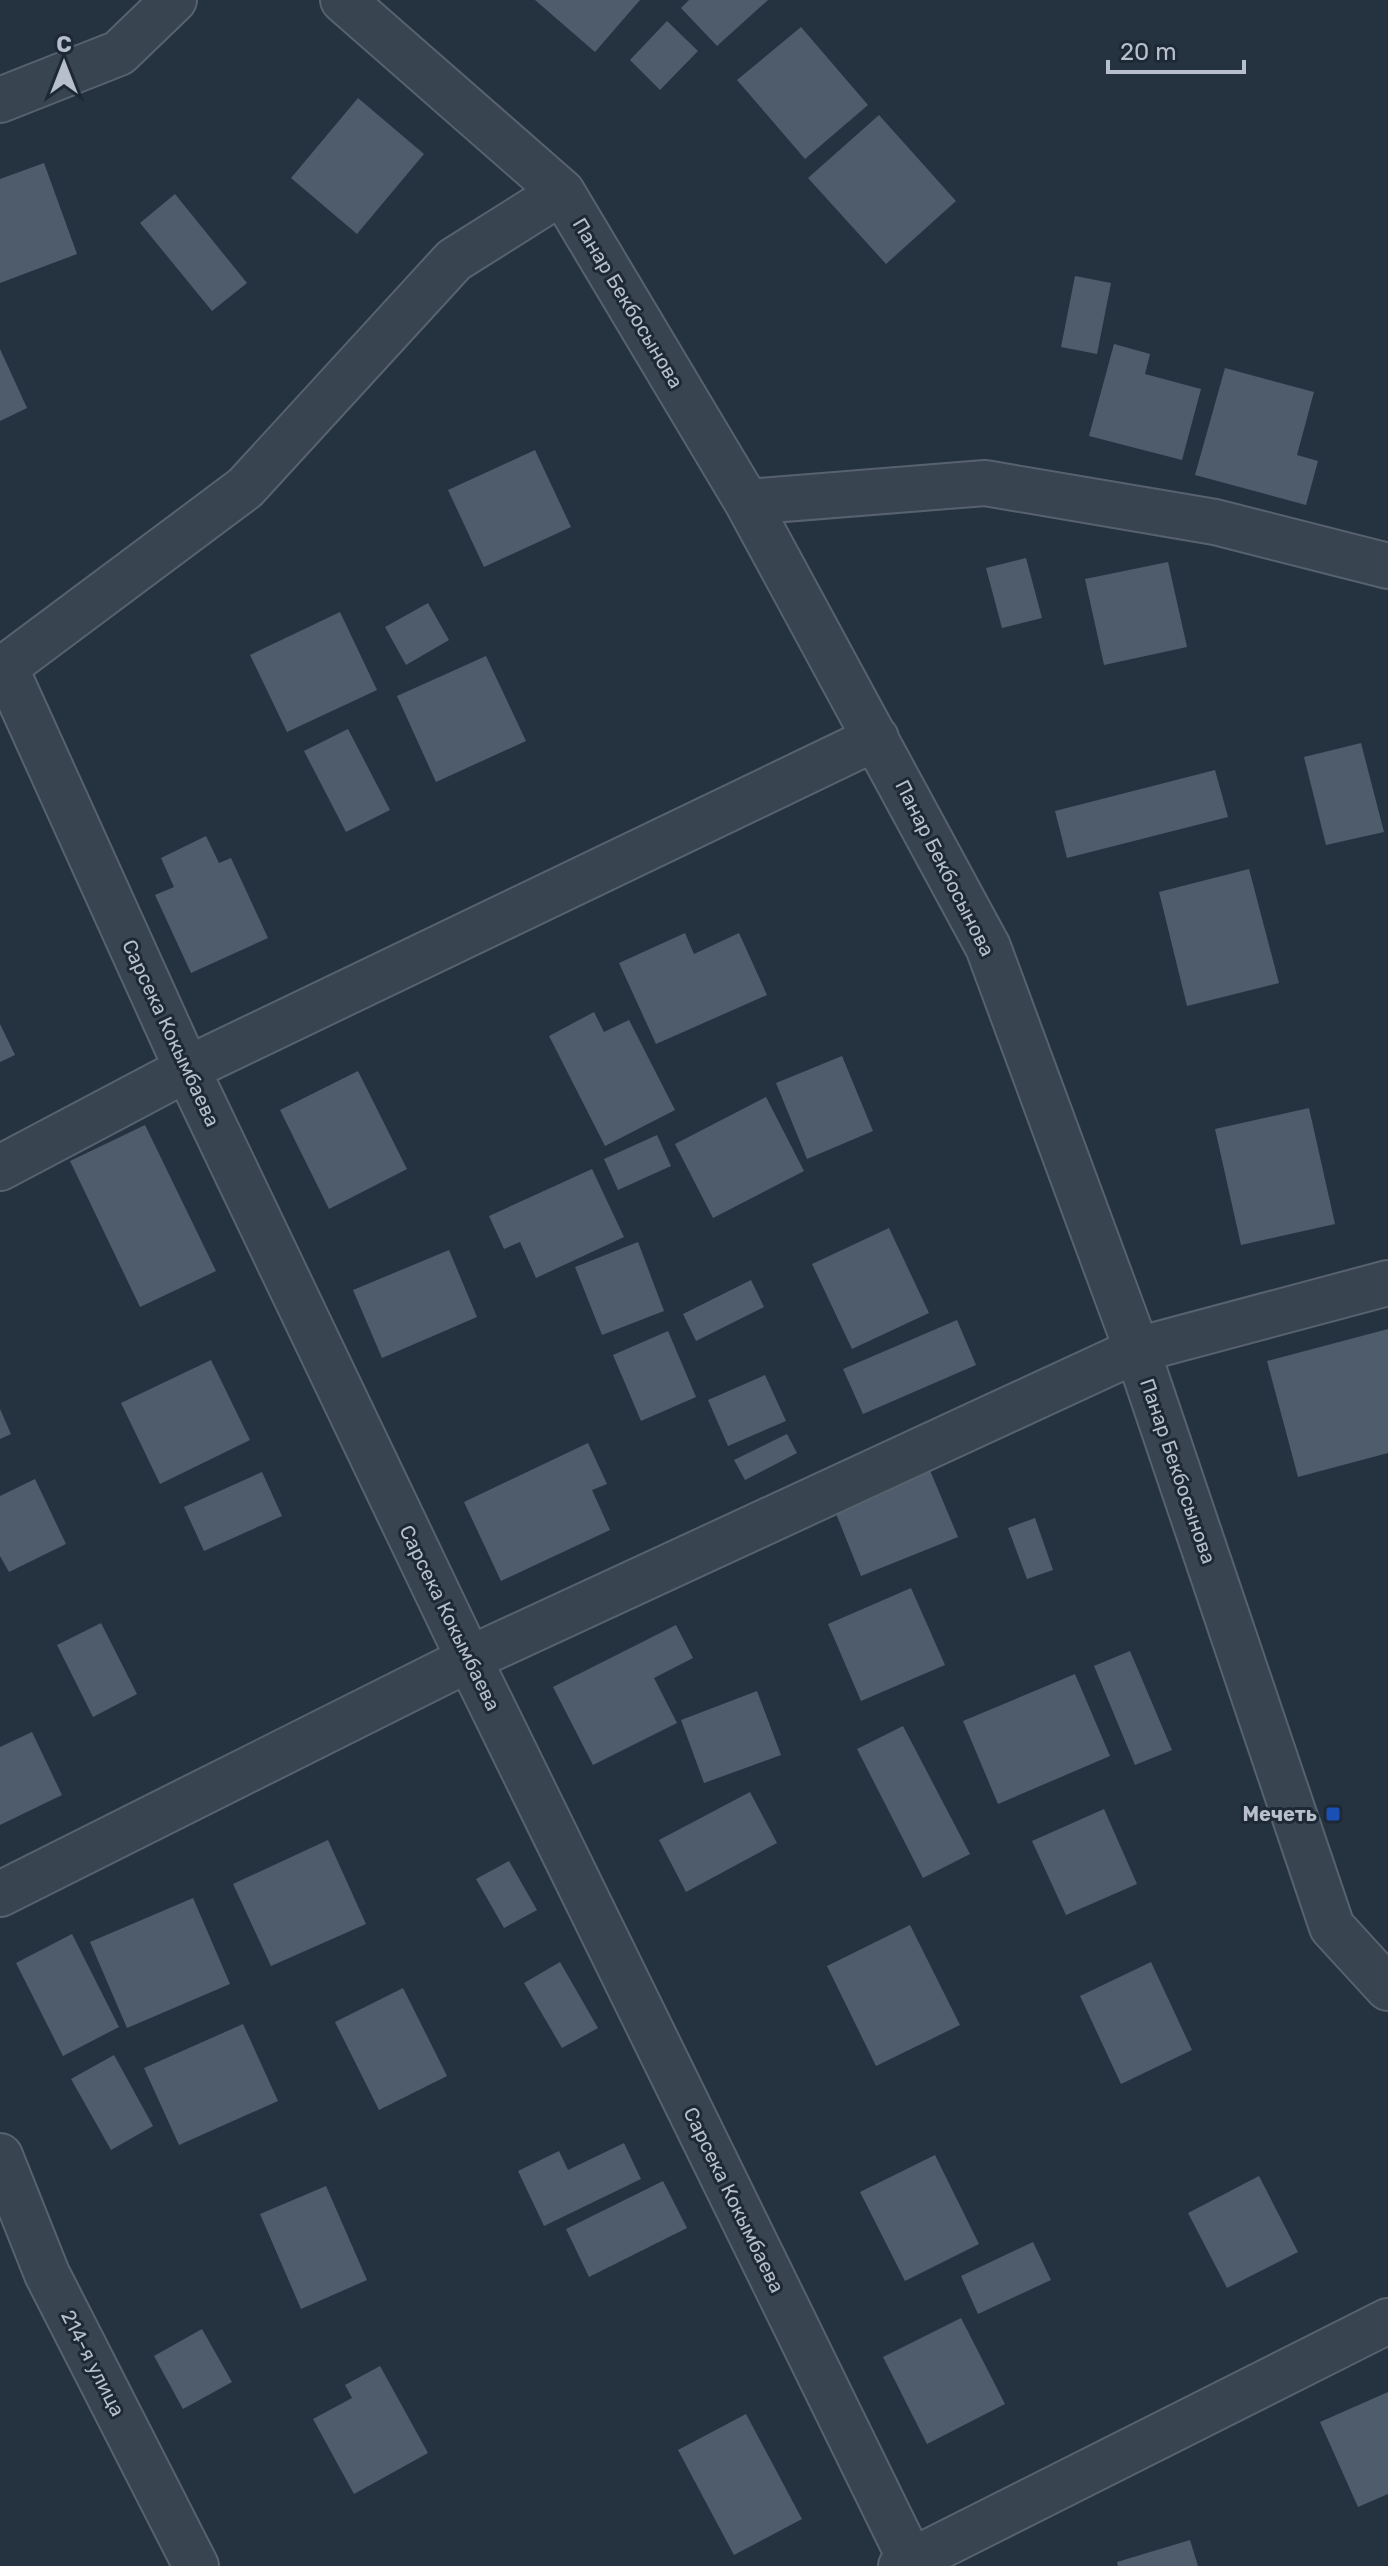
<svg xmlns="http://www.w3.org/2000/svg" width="1388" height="2566" font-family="Rubik,sans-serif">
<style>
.building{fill:#4e5c6c}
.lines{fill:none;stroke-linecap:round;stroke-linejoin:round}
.street-casing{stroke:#57626e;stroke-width:48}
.street{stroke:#394451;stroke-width:44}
.transit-dot{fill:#1a4fb4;stroke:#1e2936;stroke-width:3}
.labels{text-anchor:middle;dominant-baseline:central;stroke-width:6;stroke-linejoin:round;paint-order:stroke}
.street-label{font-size:20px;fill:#b6bfcb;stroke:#1e2936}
.poi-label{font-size:20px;font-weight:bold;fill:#b6bfcb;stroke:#1e2936;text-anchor:end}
</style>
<rect width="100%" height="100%" fill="#253341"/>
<!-- building -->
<path class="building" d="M535,0H640L595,52Z
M689,0H768L717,46L681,8Z
M667,21L698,51L660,90L630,60Z
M801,27L868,105L805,159L737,80Z
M358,98L424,154L357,234L291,178Z
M879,115L956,201L886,264L808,178Z
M44,163L77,254L0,283V179Z
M175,194L247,283L212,311L140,223Z
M1075,276L1111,283L1097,354L1061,347Z
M1114,344L1150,354L1145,374L1201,389L1182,460L1089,436Z
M0,349L27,408L0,421Z
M1225,368L1314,392L1297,455L1318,461L1306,505L1195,475Z
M535,450L571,527L484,567L448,490Z
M1026,558L1042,618L1002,628L986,568Z
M1168,562L1187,647L1104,665L1085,579Z
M428,603L449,640L406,665L385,627Z
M340,612L377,690L287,732L250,655Z
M486,656L526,741L436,782L397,696Z
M348,729L390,810L346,832L304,751Z
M1361,743L1384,832L1326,845L1304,757Z
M1215,770L1228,817L1067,858L1055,811Z
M206,836L219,863L231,858L268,938L191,973L155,895L174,887L161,858Z
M1249,869L1279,983L1187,1006L1159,892Z
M685,933L694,954L739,933L767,995L656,1044L619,963Z
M594,1012L604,1032L629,1020L675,1110L605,1146L549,1036Z
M0,1024L15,1055L0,1062Z
M842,1056L873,1131L807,1159L776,1083Z
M358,1071L407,1169L329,1209L280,1110Z
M766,1097L804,1171L713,1218L675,1144Z
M1309,1108L1335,1224L1241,1245L1215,1129Z
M145,1125L216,1271L140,1307L70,1161Z
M657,1135L671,1166L618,1190L604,1159Z
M592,1169L624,1237L536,1278L520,1242L504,1249L489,1216Z
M889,1228L929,1313L852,1349L812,1264Z
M638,1242L664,1311L602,1335L575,1267Z
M449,1250L477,1317L382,1358L353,1290Z
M751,1280L764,1307L696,1341L683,1314Z
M957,1320L976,1365L863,1414L843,1369Z
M1388,1329V1453L1298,1477L1267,1361Z
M668,1331L696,1397L641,1421L613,1355Z
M211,1360L250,1440L160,1484L121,1403Z
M765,1375L786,1421L728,1446L708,1400Z
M0,1409L11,1434L0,1439Z
M787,1434L797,1453L745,1480L734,1460Z
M588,1443L607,1484L592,1490L610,1530L501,1581L464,1502Z
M929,1468L958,1537L861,1576L833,1506Z
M262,1472L282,1516L204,1551L184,1507Z
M35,1479L66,1544L9,1572L0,1556V1496Z
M1035,1518L1053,1570L1027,1579L1008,1528Z
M911,1588L945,1665L861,1701L828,1624Z
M101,1623L137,1694L93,1717L57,1645Z
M676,1625L693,1658L654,1678L677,1723L593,1765L553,1687Z
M1130,1651L1172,1750L1135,1765L1094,1666Z
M1075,1674L1110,1756L998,1804L963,1721Z
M757,1691L781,1755L704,1783L681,1720Z
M903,1726L970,1854L923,1878L857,1749Z
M32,1732L62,1795L0,1825V1747Z
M750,1792L777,1843L686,1892L659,1840Z
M1104,1809L1137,1884L1066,1915L1032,1841Z
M328,1840L366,1924L271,1966L233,1884Z
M509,1861L537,1910L504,1928L476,1879Z
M193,1898L230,1984L127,2028L90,1942Z
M910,1925L960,2025L876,2066L827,1966Z
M72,1934L119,2027L63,2056L16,1963Z
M560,1962L598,2028L562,2048L524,1983Z
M1151,1962L1192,2050L1121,2084L1080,1996Z
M403,1988L447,2076L379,2110L335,2022Z
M243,2024L278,2101L179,2145L144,2068Z
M114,2055L153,2126L111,2150L71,2079Z
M624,2143L641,2179L544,2226L518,2171L559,2151L568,2170Z
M935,2155L979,2244L905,2281L860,2192Z
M1259,2176L1298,2252L1227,2288L1188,2213Z
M663,2181L687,2228L589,2277L566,2229Z
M326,2186L367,2280L301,2309L260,2214Z
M1033,2242L1051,2280L978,2314L961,2276Z
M961,2318L1005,2404L927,2444L883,2357Z
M202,2329L232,2382L183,2409L154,2356Z
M380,2366L428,2453L354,2494L313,2419L352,2398L345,2385Z
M1388,2392V2494L1358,2507L1320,2422Z
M746,2414L802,2519L734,2555L678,2450Z
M1190,2540L1198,2566H1118L1117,2562Z"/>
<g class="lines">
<defs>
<path id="street" d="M343,0L562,192L747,502L988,947L1137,1350L1332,1927L1388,1988
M0,100L119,53L174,0
M747,502L985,483L1215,522L1388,566
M5,667L187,1069L469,1659L911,2561
M0,671L245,488L454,260L562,192
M0,1168L187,1069L876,738
M0,1894L469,1659L1137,1350L1388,1283
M0,2156L47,2274L196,2566
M901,2566L1388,2321"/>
</defs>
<!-- street casing -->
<use href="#street" class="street-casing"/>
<!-- street -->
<use href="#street" class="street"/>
</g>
<!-- markers -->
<rect class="transit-dot" x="1325" y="1806" width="16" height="16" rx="4"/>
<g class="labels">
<!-- street labels -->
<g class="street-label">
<text transform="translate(628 303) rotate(59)">Панар Бекбосынова</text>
<text transform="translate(945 868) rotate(63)">Панар Бекбосынова</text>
<text transform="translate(171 1033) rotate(65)">Сарсека Кокымбаева</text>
<text transform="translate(1178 1471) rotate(71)">Панар Бекбосынова</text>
<text transform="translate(450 1618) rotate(64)">Сарсека Кокымбаева</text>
<text transform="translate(734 2200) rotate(64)">Сарсека Кокымбаева</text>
<text transform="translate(93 2363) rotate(63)">214-я улица</text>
</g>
<!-- poi labels -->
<g class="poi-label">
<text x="1317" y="1814">Мечеть</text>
</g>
</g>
<!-- north arrow -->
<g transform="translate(64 64)" stroke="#1e2936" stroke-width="6" paint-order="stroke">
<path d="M0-6L14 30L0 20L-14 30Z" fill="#b6bfcb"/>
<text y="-12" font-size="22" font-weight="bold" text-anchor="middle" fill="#b6bfcb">С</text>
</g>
<!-- scale -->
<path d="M1108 60v12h136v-12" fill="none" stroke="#b6bfcb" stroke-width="4"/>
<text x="1120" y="60" font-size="24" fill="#b6bfcb" stroke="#1e2936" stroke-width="6" paint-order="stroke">20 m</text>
</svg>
